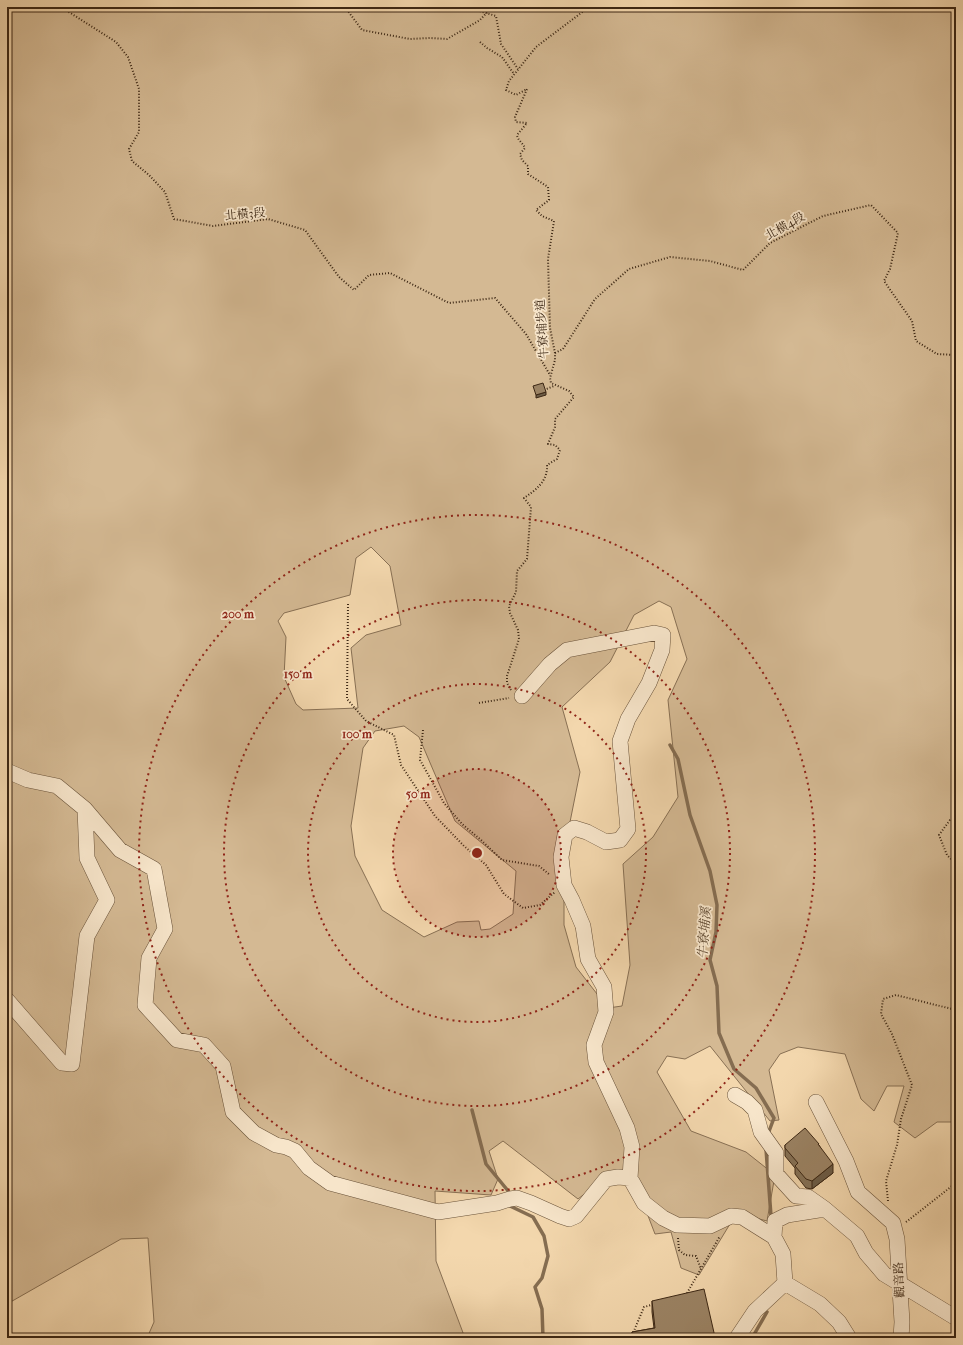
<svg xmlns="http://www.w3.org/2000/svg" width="963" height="1345" font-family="'IM FELL French Canon','Noto Serif TC',serif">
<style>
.green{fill:#d4b993;stroke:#887054;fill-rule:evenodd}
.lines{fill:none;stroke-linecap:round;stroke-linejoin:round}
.stream{stroke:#856d51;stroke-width:3.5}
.minor-casing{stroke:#6a533a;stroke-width:16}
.path{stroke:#3c2714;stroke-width:2;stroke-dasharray:1 2;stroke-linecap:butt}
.minor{stroke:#f7e5ca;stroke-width:15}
.wall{fill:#857156;stroke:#3c2714}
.shaded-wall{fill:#6c5c46;stroke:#3c2714}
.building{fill:#9b8364;stroke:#3c2714}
.ring{fill:none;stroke:#8f2418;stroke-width:2;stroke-dasharray:2 4}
.labels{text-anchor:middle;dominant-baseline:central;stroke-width:3.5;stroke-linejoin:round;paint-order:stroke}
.street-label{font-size:12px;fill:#3c2714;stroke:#f7e5ca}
.water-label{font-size:13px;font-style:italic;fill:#604a32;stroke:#f7e5ca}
.centre{fill:#8f2418;stroke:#f7e5ca;stroke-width:2}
.ring-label{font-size:12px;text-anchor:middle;font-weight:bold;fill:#8f2418;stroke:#f7e5ca;stroke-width:3.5;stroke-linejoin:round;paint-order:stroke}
</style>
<rect width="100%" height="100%" fill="#f3d7ad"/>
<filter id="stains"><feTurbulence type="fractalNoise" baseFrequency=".005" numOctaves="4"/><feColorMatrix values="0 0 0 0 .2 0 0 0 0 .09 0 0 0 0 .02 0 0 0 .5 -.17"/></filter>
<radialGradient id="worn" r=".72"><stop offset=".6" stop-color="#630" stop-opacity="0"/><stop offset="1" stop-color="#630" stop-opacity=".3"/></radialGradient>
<!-- green -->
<path class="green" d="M7,7H956V1122H937L915,1138L894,1122L904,1086H887L874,1111L861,1099L845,1054L798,1047L780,1054L769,1070L779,1120L770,1121L710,1046L685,1059L667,1056L657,1072L691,1131L746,1152L775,1175L767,1221L740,1214L733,1219L699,1275L681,1268L671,1232L655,1234L632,1174L606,1177L578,1199L503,1141L489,1151L498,1179L491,1195L435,1191L436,1261L465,1338H147L154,1322L148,1238L121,1239L7,1304ZM371,547L390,566L401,625L366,635L351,648L358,708L303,710L296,704L284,677L286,637L278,621L284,613L350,595L356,558ZM659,601L671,607L687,659L668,700L678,797L653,837L623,864L630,965L622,1006L608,1008L576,967L564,925V852L580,772L562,707L610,662L634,615ZM404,726L419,737L455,821L516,871L513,914L490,929L481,930L479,921L457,922L424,937L382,910L355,856L351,826L363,748L375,731Z"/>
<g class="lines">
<!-- stream -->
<path class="stream" d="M670,745L678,759L690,815L710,871L717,905L716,932L710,960L717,986L719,1033L734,1069L756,1088L774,1118L768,1134
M472,1110L486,1164L509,1192
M766,1149L771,1216
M510,1206L533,1217L544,1236L548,1256L542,1278L535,1287L542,1309L543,1338
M752,1338L767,1312"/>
<defs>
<path id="minor" d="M522,696L550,664L567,650L654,633L663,635L662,650L649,683L628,719L620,741L628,829L620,840L606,842L587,832L574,828L565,835L561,857L564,885L572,900L583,926L588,959L604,987L606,1012L594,1045L596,1062L627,1128L632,1147L630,1178L644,1203L663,1218L677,1225L710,1226L731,1216L742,1217L774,1237L783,1254L785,1283L755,1311L737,1338
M7,771L28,780L57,786L85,809L120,850L154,869L165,929L149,958L145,1005L177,1040L204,1045L223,1066L233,1112L254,1133L276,1145L286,1147L295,1151L309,1168L330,1183L438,1212L497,1203L510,1199L517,1198L531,1203L560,1216L569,1219L576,1216L606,1179L618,1177L630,1178
M7,1000L62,1063L72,1064L87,936L107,900L87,858L85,809
M735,1095L747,1102L755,1110L761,1132L776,1153V1174L796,1196L808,1197L825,1209L857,1236L866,1253L884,1274L956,1318
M816,1102L846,1161L858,1192L893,1223L897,1239L902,1322L901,1338
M774,1237L775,1221L787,1215L825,1209
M785,1283L820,1304L839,1322L849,1338"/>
</defs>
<!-- minor casing -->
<use href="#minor" class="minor-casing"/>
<!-- path -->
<path class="path" d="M61,7L116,42L128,57L139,89V132L129,149L132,161L149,175L165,192L174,219L213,226L268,219L305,230L339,277L354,290L369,275L390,273L449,303L495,298L526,334L550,375
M345,7L362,30L410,39L430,38L447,39L480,20L492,7
M472,7L476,10L496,16L501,44L518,69
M480,42L487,48L502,57L514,74
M555,353L563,349L595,299L629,269L670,257L710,261L743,270L770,243L823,216L871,205L898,233L890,269L884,281L912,321L916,341L937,354L956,355
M544,390L554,386
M348,604L347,699L366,721L394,735L401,765L435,816L464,846L486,865L504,894L523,908L540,905L555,892
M511,690L507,683V676L519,639L518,630L510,613L509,606L516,592L517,571L527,559L531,507L524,498C536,490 548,481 547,465L557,459L560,450L555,445L548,444L555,427V419L574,397L569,391L551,383L550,378L555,360V353L550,328L548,259L554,221L542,216L536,210L549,200L548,187L528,174V166L522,160L520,154L525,148C523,143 518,141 517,135L527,123L516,122L515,117L527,89L516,95L506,90L509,81L536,47L589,7
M479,703L509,698
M423,730L420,760L444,803L462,824L481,840L502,860L539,866L550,875
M956,821L950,820L939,835L947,855L956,864
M888,1201L886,1181L897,1145L901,1119L912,1085L892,1034L881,1014L883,999L896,995L956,1010
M906,1222L910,1219L952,1186H956
M678,1238L679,1250L685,1255L696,1256L701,1269
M687,1293L720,1236
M631,1338L644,1307L655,1304"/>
<!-- minor -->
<use href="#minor" class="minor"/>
</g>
<!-- wall -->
<path class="wall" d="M785,1145H819L833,1173L812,1189L806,1188L795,1174V1168L785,1156Z
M652,1301L715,1338H632V1332L654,1328L652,1312Z"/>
<!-- shaded-wall -->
<path class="shaded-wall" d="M546,392V395L536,398V395Z
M833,1164V1173L812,1189V1181Z"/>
<!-- building -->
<path class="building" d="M543,383L546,392L536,395L533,386Z
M805,1128L819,1144H818L833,1164L812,1181L806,1179L795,1166L798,1163L785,1148V1145Z
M704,1289L715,1337L710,1338H633L632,1332L655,1328L652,1301Z"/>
<!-- distance rings -->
<circle cx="477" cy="853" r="84" fill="#8f2418" fill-opacity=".12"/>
<g class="ring">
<circle cx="477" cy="853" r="84"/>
<circle cx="477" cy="853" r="169"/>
<circle cx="477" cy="853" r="253"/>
<circle cx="477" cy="853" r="338"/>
</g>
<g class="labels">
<!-- street labels -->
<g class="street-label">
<text transform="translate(245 214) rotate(-5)">北橫3段</text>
<text transform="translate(785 226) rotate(-29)">北橫4段</text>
<text transform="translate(542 329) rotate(-94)">牛寮埔步道</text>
<text transform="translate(899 1280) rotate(-93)">觀音路</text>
</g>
<!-- water labels -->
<g class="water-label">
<text transform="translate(704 933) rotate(-86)">牛寮埔溪</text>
</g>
</g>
<circle cx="477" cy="853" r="6" class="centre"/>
<g class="ring-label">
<text x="238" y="618">200 m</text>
<text x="298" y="678">150 m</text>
<text x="357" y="738">100 m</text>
<text x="418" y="798">50 m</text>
</g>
<!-- margin -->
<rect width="963" height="1345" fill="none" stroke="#f3d7ad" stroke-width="24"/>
<rect x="8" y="8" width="947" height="1329" fill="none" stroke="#3c2714" stroke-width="2"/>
<rect x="12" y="12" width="939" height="1321" fill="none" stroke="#3c2714"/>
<rect width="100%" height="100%" filter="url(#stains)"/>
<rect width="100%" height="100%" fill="url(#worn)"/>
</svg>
